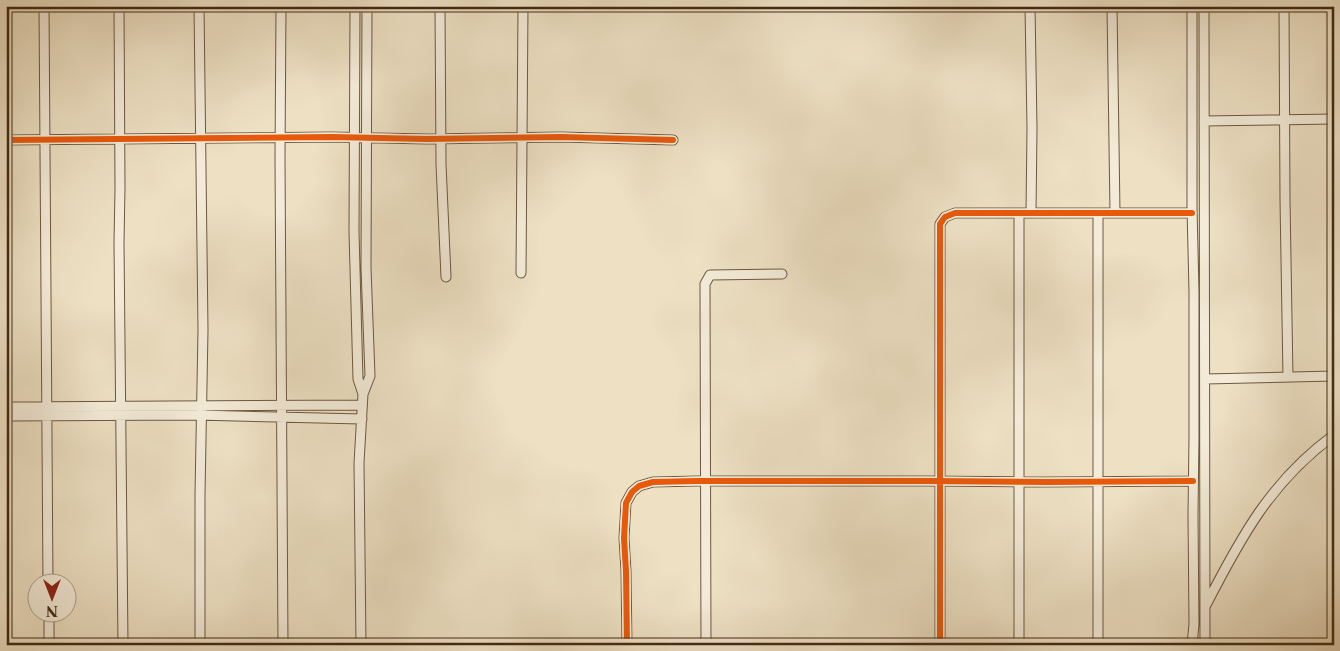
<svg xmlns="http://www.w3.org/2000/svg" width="1340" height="651" font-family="'Libre Caslon Text',serif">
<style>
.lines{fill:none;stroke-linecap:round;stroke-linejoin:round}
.street-casing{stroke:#6d5840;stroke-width:11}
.street{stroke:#f3ebd8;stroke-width:9}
.cycleway-casing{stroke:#f3ebd8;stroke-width:9}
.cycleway{stroke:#e8590c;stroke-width:6}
</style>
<rect width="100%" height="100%" fill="#ede0c3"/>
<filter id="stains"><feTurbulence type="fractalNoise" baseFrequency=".004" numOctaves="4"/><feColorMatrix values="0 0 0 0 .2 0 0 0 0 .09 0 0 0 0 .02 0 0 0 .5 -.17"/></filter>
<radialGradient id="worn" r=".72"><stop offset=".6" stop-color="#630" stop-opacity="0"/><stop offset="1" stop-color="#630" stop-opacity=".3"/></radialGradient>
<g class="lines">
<defs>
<path id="street" d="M44,6L48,584
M119,6L120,188L119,243L123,645
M199,6L203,330L200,494V645
M281,6L280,158L283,645
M355,6L354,232L358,379L363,394
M440,6L441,164L446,277
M1030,6L1032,128L1031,213
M1112,6L1115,213
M1204,6L1205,645
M1284,6L1285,200L1288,377
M1204,121L1334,119
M6,140L332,137L427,139L561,137L673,140
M1019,213V645
M1098,213V645
M521,273L523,6
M1205,379L1334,376
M6,407L362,405
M6,416L196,415L362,419
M1206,605C1241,537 1271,481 1334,435
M49,614V645
M361,645L359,463L363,394L370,376L366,268L367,6
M627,645L626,571L624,538L626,503L632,492L639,486L653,482L697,481H926L1047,482L1193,481
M706,645L705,284L710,275L782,274
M940,645V224L945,217L955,213H1192
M1192,645L1194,624L1193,516L1194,436V292L1192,208V6"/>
</defs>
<!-- street casing -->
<use href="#street" class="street-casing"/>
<!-- street -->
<use href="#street" class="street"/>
<defs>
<path id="cycleway" d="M6,140L332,137L427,139L561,137L673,140
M627,645L626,571L624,538L626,503L632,492L639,486L653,482L697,481H926L1047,482L1193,481
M940,645V224L945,217L955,213H1192"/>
</defs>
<!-- cycleway casing -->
<use href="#cycleway" class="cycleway-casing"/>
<!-- cycleway -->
<use href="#cycleway" class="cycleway"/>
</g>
<!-- margin -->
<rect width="1340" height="651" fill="none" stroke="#ede0c3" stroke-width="25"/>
<rect x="8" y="8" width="1325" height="636" fill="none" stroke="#422a14" stroke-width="2.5"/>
<rect x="12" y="12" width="1315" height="626" fill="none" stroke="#422a14"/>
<!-- north arrow -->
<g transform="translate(52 598) rotate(180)"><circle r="24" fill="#f3ebd8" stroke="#ac9e8a"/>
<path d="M0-4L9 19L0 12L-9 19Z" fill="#8f2418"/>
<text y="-8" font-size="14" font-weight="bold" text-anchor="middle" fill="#422a14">N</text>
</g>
<rect width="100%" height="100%" filter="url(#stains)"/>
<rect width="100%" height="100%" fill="url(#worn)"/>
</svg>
